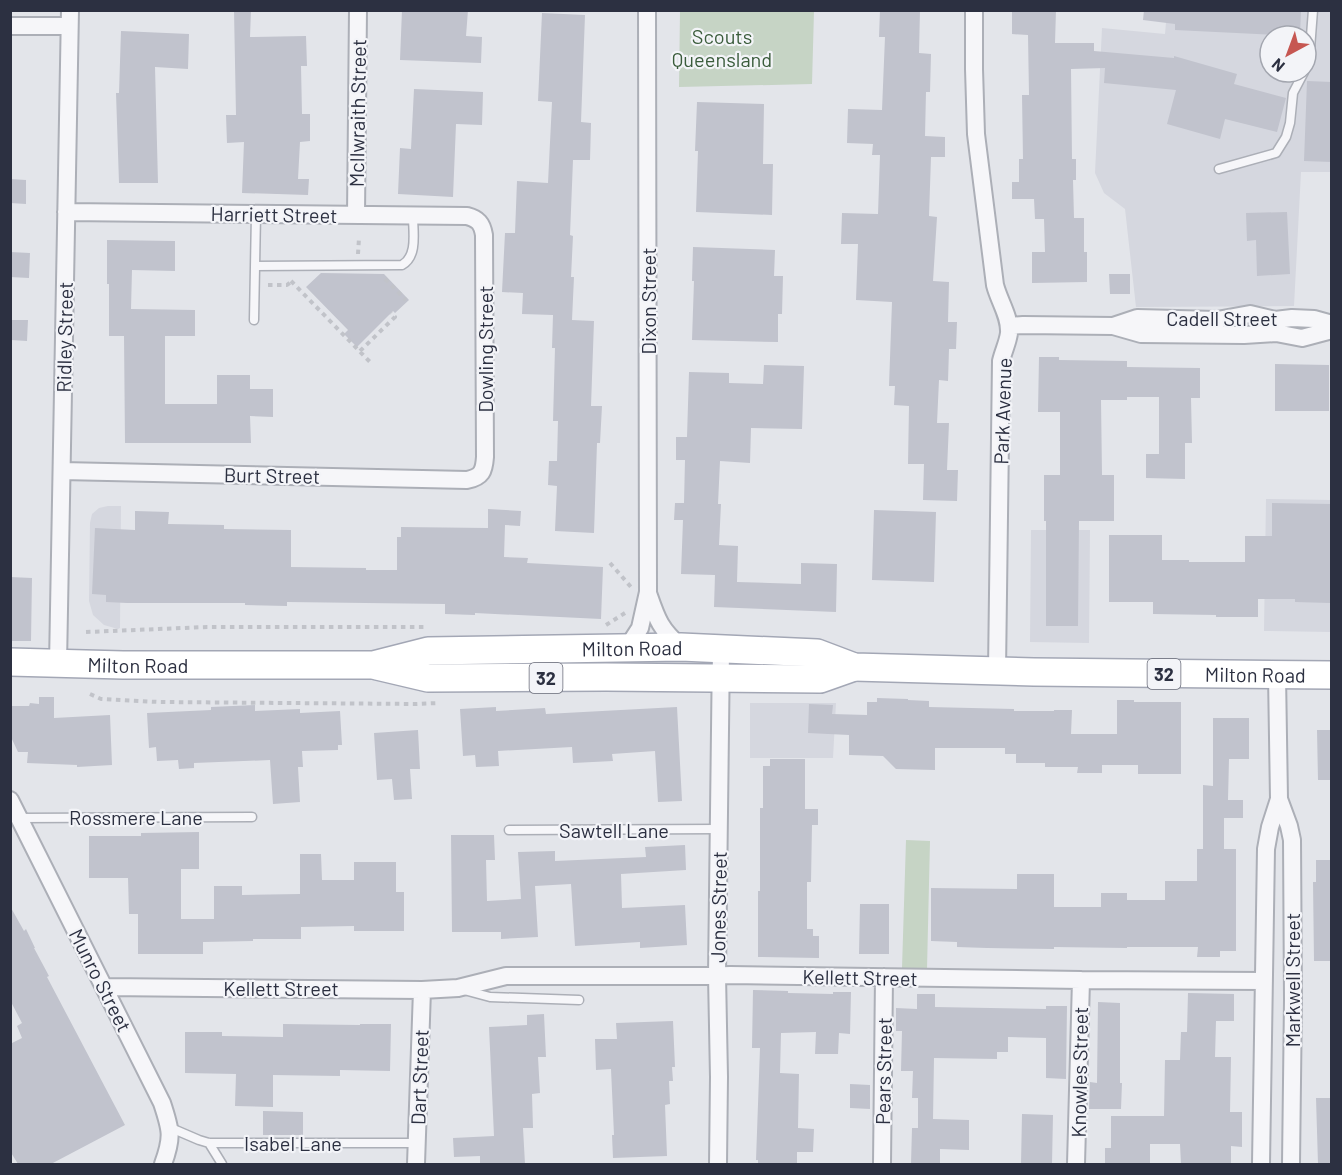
<svg xmlns="http://www.w3.org/2000/svg" width="1342" height="1175" font-family="Barlow,sans-serif">
<style>
.built{fill:#d5d7df;fill-rule:evenodd}
.green{fill:#c6d4c5}
.building{fill:#c1c3cd}
.lines{fill:none;stroke-linecap:round;stroke-linejoin:round}
.service-casing{stroke:#acafb7;stroke-width:11}
.minor-casing{stroke:#acafb7;stroke-width:20}
.primary-casing{stroke:#a3a7b5;stroke-width:30}
.path{stroke:#c1c3c9;stroke-width:4;stroke-dasharray:4.5 4.5;stroke-linecap:butt}
.service{stroke:#f6f6f9;stroke-width:8}
.minor{stroke:#f6f6f9;stroke-width:16}
.primary{stroke:#fff;stroke-width:27}
.labels{text-anchor:middle;dominant-baseline:central;stroke-width:4.5;stroke-linejoin:round;paint-order:stroke}
.shield{fill:#f3f4f8;stroke:#686b78;stroke-width:1.5}
.shield-label{font-size:18px;font-weight:bold;fill:#2c3041}
.park-label{font-size:20px;fill:#3a5c3b;stroke:#f3f4f8}
.street-label{font-size:20px;fill:#2c3041;stroke:#f3f4f8}
</style>
<rect width="100%" height="100%" fill="#e3e5ea"/>
<!-- built -->
<path class="built" d="M1167,11H1331V172H1301L1294,306L1136,307L1125,209L1104,193L1095,173L1102,28L1165,34ZM1270,36H1306V72H1270Z
M1266,499L1331,500V632L1264,631Z
M108,506H121L120,628L118,629L104,625L93,615L89,601L90,523L92,514L99,508Z
M1031,530H1090L1089,643L1030,642Z
M750,703H836L833,758H750Z"/>
<!-- green -->
<path class="green" d="M680,11H814L812,84L679,87Z
M906,840L930,841L927,969L902,968Z"/>
<!-- building -->
<path class="building" d="M234,10H251L250,37L306,36L307,66H301L302,114H310V141L300,142L298,179H309L308,195L242,193L244,142L227,143L226,115H236Z
M402,10H468L466,36L482,37L481,63L400,60Z
M880,10H920L919,53L931,54L930,92H926L925,136L945,137V157H931L929,216L937,217L933,281L949,282L948,322H957L956,349H949L948,381L939,380L937,423H949L947,470H958L957,501L923,500L924,464H908L909,406L894,405L895,386H889L892,302L856,300L858,244H841L842,213L878,214L880,155H872L873,144L847,143L848,109L882,110L885,37H879Z
M1012,10H1056L1055,43H1094V51L1174,58V56L1237,74L1234,84L1286,98L1277,132L1225,119L1220,139L1167,124L1176,90L1104,83L1105,68L1071,69L1072,159H1076V180H1073L1074,218H1084V252H1087V282L1032,283V252H1045L1044,219H1035L1034,199H1012V182H1019V159H1023L1022,95H1029L1028,35L1012,34Z
M1144,10H1301L1300,36L1175,30V24L1143,20Z
M542,13L585,15L581,122L591,123L590,160H573L570,235L573,236L571,277H574L572,320L594,321L591,406H602L600,443H597L594,533L555,531L557,486L548,485L549,461H557L558,421H553L555,348H552L553,315L522,314L523,293L502,292L505,233H515L517,181L548,183L552,102L538,101Z
M121,31L189,34L188,69L155,67L158,183H119L116,93H119Z
M1307,81L1332,82V162L1304,161Z
M414,89L483,92L482,125L456,124L453,197L398,194L400,148L411,149Z
M697,102L764,104L763,164H773L772,215L696,212L698,151H695Z
M10,179L26,180V204L10,203Z
M1287,212L1290,274L1257,276L1256,240L1247,241L1246,213Z
M107,240L175,241V271L132,270L131,309L195,310V336H165V404H217V375H250V389H273V417L250,416L251,443H125L124,336H109V284H107Z
M693,247L775,250L774,276H783L782,314H778V342L692,340L694,281H692Z
M10,252L30,253L29,278L10,277Z
M321,273L384,274L409,300L395,313L393,311L357,347L344,334L348,330L306,287Z
M1109,274H1130V294H1110Z
M12,320H28L27,341L11,340Z
M1039,357H1059V360L1127,361V367L1200,368V398H1191L1192,443H1185V479L1146,478V454H1159V397H1127V400H1101L1102,475H1114V521H1079L1078,626H1046V521H1044V475H1060V412H1038Z
M1275,364L1329,365V411H1275Z
M764,365L804,366L802,429L751,428L750,463L720,461L718,504H721L719,545L738,546L737,582L801,584V563L837,564L836,612L714,607L715,575L681,574L683,520H674L675,503H684L685,460H676V437H687L689,372L729,373V383L763,384Z
M1272,503L1332,504L1330,603L1295,602V599H1258V617H1216V615L1153,614V602H1109V535H1162V560H1189V562H1245V536H1272Z
M488,509L521,511L520,526L505,525L504,557L528,558L527,563L603,567L601,619L475,613V615L445,614V604L287,602V606L245,605V603H127L106,602V595L92,594L95,528L135,530V511L169,512L168,524L224,525V529L291,530V567L366,568V570H397V537H401V527L488,528Z
M874,510L936,512L934,582L872,580Z
M10,577L32,578L31,641H10Z
M39,697H54V718L110,715L112,765L77,767V765L27,763L28,752H18L10,735V706H29L30,703L39,704Z
M877,698L908,699V700L929,701V707L1014,709V711H1054V710H1072L1071,734H1117V700H1134V702H1181V774H1138V765H1102V773H1077L1078,767H1045V763H1016V754H1005V748H935V770L896,769L883,756L849,755V735L808,733L809,704L833,705L832,714L867,715V702H877Z
M255,705V711L300,709V713L340,711L342,745H338V750L302,751L303,767H298L300,802L273,804L270,760L194,763V768L179,769L178,760L157,761L156,747L149,748L147,713L211,710V707Z
M496,707V711L545,708L546,714L677,707L682,801L658,802L655,751L612,754L613,761L573,763L572,747L498,751L499,766L476,767L475,755L463,756L460,709Z
M1213,718H1249V759H1229L1228,800H1243V818H1224V849H1236V951H1220V957H1197L1198,947H1127V948L1054,947V949L987,948L957,947V942L931,941V888L1017,889V874H1054V907H1101V893H1127V900H1165V881H1197V849H1203V785L1213,786Z
M418,730L420,769H410L412,799L394,800L392,779L377,780L374,733Z
M1317,730H1332V780H1318Z
M770,759H805V809H818V825H812L811,882H807V929H813V936H819V958L758,957V891H760V808H763V766H770Z
M199,832V869H181V919H214V886H242V895L300,894V854H321L322,880H354V862H396V892H404V931H354V926L301,927V939H253V941L203,942V954H138V914H129L128,878H89V836H141V833Z
M451,835H494L495,860H486L487,901L521,899L518,852L555,851V861L646,857L645,847L685,845L686,870L621,874L622,908L685,905L687,945L640,948V942L575,946L571,884L535,886L538,937L501,939V932H452Z
M1316,860H1332V961H1314L1313,882H1316Z
M860,904H889V954H859Z
M10,906L24,931L26,929L35,948H34L49,976L47,977L125,1125L51,1164H18L10,1151V1044L22,1038L17,1026L22,1023L10,1000Z
M753,990L788,991V993L833,994V992H851L850,1034L839,1033L838,1054H815L816,1032L781,1033L780,1073L799,1074L798,1128L814,1129L813,1152H797V1164H758V1160H756L760,1048H752Z
M1188,993L1234,994V1021H1216L1215,1057H1231L1230,1112H1242V1147L1231,1146V1164H1181L1180,1144H1150V1164H1105V1148H1111V1116H1164L1165,1060H1180L1181,1032H1187Z
M917,994H935V1007L1046,1009V1006H1067L1066,1079L1046,1078V1038L1008,1037V1052H997V1059L934,1058L933,1119L969,1120V1150L940,1149V1164H911L912,1128H918V1098H912L913,1071H901L902,1031H896V1008L917,1009Z
M1098,1002L1120,1003V1083H1122L1121,1109H1089L1090,1082L1097,1083Z
M544,1014L546,1057H538L540,1093L532,1094L533,1128H523L525,1164H480V1156L454,1157L453,1138L494,1136L489,1027L527,1025V1015Z
M673,1021L675,1067H672L673,1081H669L670,1104L665,1105L667,1156L613,1158L612,1135H614L611,1069L596,1070L595,1039H617L616,1023Z
M283,1024L360,1025V1024H391L390,1071L340,1070V1076L273,1075V1107L235,1106L236,1074L185,1073V1032H222V1036L283,1037Z
M850,1084L870,1085V1109L850,1108Z
M1316,1098H1332V1164H1318Z
M263,1111L303,1112V1135H263Z
M1022,1114L1053,1115L1052,1164H1021Z"/>
<g class="lines">
<defs>
<path id="service" d="M1306,67L1309,62L1313,10
M1219,169L1276,153L1286,137L1290,123L1293,93L1304,72
M255,266L402,265C418,256 413,232 413,216
M254,320L256,214
M19,818L252,817
M509,830L719,829
M464,990L490,997L579,1000
M171,1128L199,1140L209,1143H417
M209,1143L222,1164"/>
<path id="minor" d="M974,10V69L976,134L995,285C999,301 1010,316 1009,333C1008,342 1003,352 1001,361L997,671
M10,26H69
M356,215L358,10
M1009,326L1023,325L1113,326L1141,334L1244,335L1276,333L1302,338L1332,330
M1113,326L1137,318L1217,320L1250,314L1275,320L1292,318L1314,319L1332,324
M62,471L467,480C482,477 484,471 485,457L484,235C482,223 478,219 467,216L66,212
M648,593C657,619 660,629 681,647
M627,648L640,628L648,592L647,10
M58,664L70,10
M1279,799L1289,826L1292,840L1293,1000L1291,1164
M10,800L162,1103C171,1130 173,1137 163,1164
M105,987L422,990L458,988L506,976H705L730,975L1081,980L1264,981
M416,1164L422,990
M718,1164L719,1077L717,975L721,649
M882,1164L884,977
M1076,1164L1081,980
M1261,1164L1266,849L1270,827L1279,799L1277,675"/>
<g id="primary">
<path id="s1" d="M10,662L123,665H373L428,651L681,647L817,653L854,667L1034,672L1332,675"/>
<path d="M377,666L428,678L606,677L820,679L854,667"/>
</g>
</defs>
<!-- service casing -->
<use href="#service" class="service-casing"/>
<!-- minor casing -->
<use href="#minor" class="minor-casing"/>
<!-- primary casing -->
<use href="#primary" class="primary-casing"/>
<!-- path -->
<path class="path" d="M358,254L359,238
M385,279L406,300
M291,281L372,364
M268,285H287L292,281
M360,351L395,317L391,313
M610,563L631,587
M606,625L625,613
M86,632L207,627H425
M90,694L101,699L159,702L417,704L439,703"/>
<!-- service -->
<use href="#service" class="service"/>
<!-- minor -->
<use href="#minor" class="minor"/>
<!-- primary -->
<use href="#primary" class="primary"/>
</g>
<g class="labels">
<!-- shield labels -->
<g class="shield">
<rect x="1147.5" y="659" width="33" height="30" rx="4.5"/>
<rect x="529.5" y="663" width="33" height="30" rx="4.5"/>
</g>
<g class="shield-label">
<text x="1164" y="674">32</text>
<text x="546" y="678">32</text>
</g>
<!-- park labels -->
<g class="park-label">
<text x="722" y="36">Scouts<tspan x="722" dy="23">Queensland</tspan></text>
</g>
<!-- street labels -->
<g class="street-label">
<text transform="translate(357 113) rotate(-89)">McIlwraith Street</text>
<text transform="translate(274 214) rotate(1)">Harriett Street</text>
<text transform="translate(648 301) rotate(-90)">Dixon Street</text>
<text x="1222" y="318">Cadell Street</text>
<text transform="translate(64 337) rotate(-89)">Ridley Street</text>
<text transform="translate(485 349) rotate(-90)">Dowling Street</text>
<text transform="translate(1002 411) rotate(-88)">Park Avenue</text>
<text transform="translate(272 475) rotate(1)">Burt Street</text>
<text stroke="none"><textPath href="#s1" startOffset="624">Milton Road</textPath></text>
<text stroke="none"><textPath href="#s1" startOffset="128">Milton Road</textPath></text>
<text stroke="none"><textPath href="#s1" startOffset="1250">Milton Road</textPath></text>
<text x="136" y="817">Rossmere Lane</text>
<text x="614" y="830">Sawtell Lane</text>
<text transform="translate(718 907) rotate(-89)">Jones Street</text>
<text transform="translate(860 977) rotate(1)">Kellett Street</text>
<text transform="translate(101 980) rotate(63)">Munro Street</text>
<text transform="translate(1292 980) rotate(-90)">Markwell Street</text>
<text x="281" y="988">Kellett Street</text>
<text transform="translate(883 1071) rotate(-89)">Pears Street</text>
<text transform="translate(1079 1072) rotate(-89)">Knowles Street</text>
<text transform="translate(419 1077) rotate(-88)">Dart Street</text>
<text x="293" y="1143">Isabel Lane</text>
</g>
</g>
<!-- border -->
<rect width="1342" height="1175" fill="none" stroke="#2c3041" stroke-width="24"/>
<!-- north arrow -->
<g transform="translate(1288 54) rotate(221)"><circle r="28" fill="#f3f4f8" stroke="#a3a6af" stroke-width="1.5"/>
<path d="M0-4.5L10 22L0 15L-10 22Z" fill="#c65752"/>
<text y="-9" font-size="16" font-weight="bold" text-anchor="middle" fill="#2c3041">N</text>
</g>
</svg>
